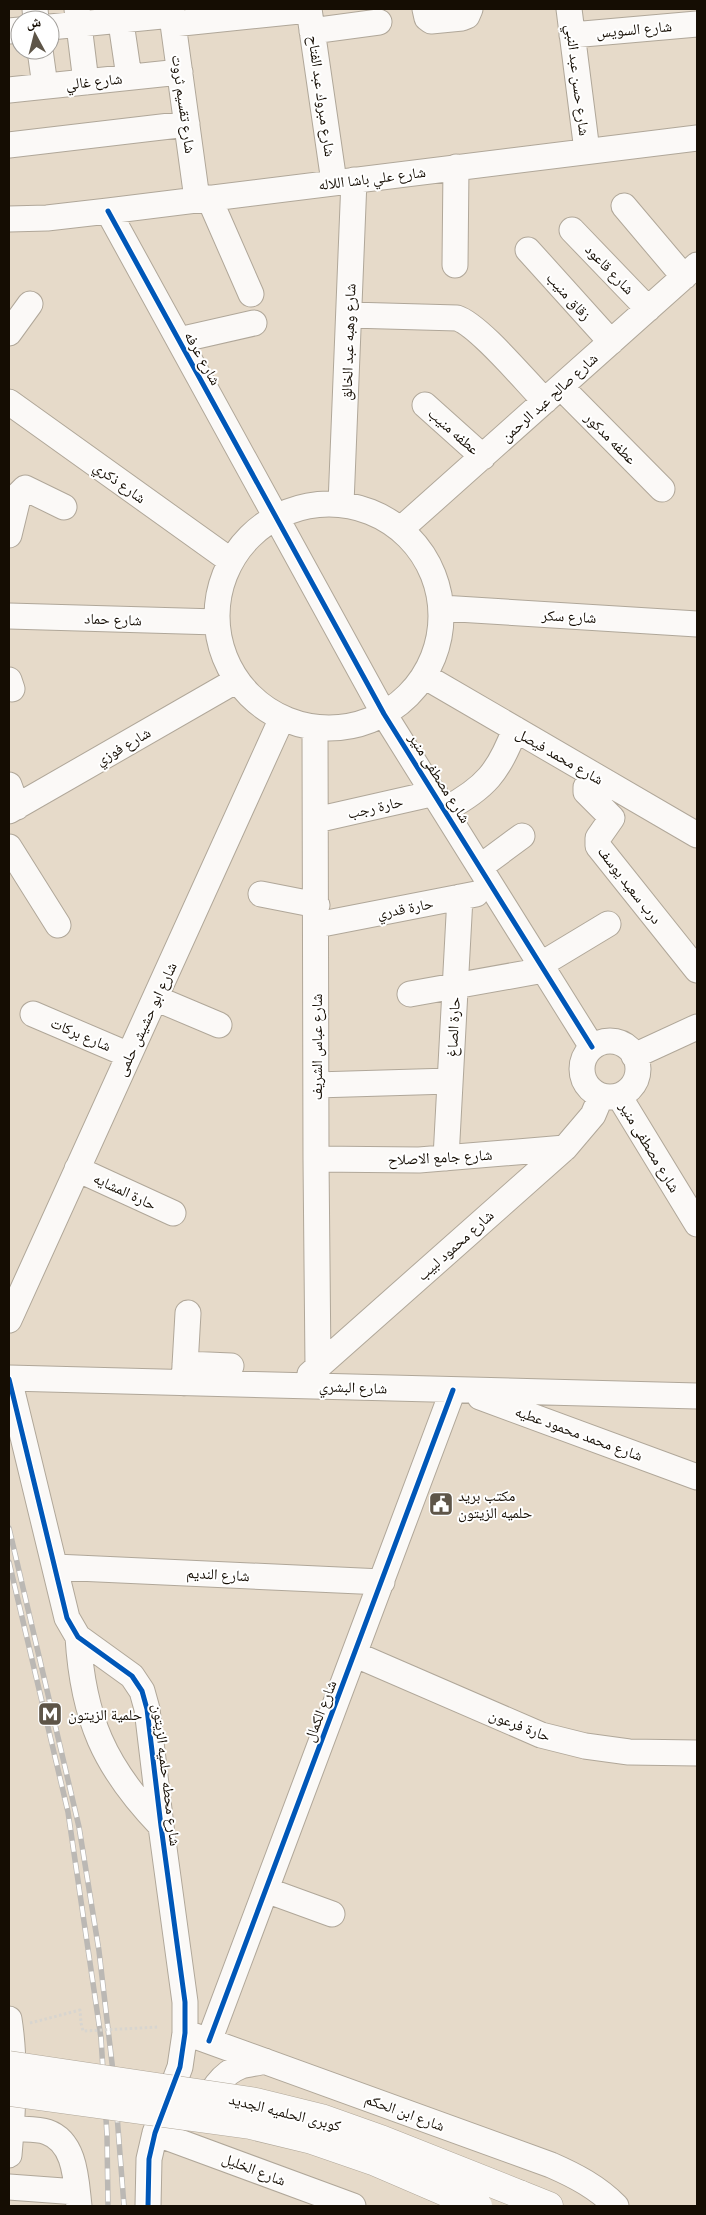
<svg xmlns="http://www.w3.org/2000/svg" width="706" height="2215" font-family="'Source Serif 4','Noto Naskh Arabic',serif">
<style>
.lines{fill:none;stroke-linecap:round;stroke-linejoin:round}
.minor-casing{stroke:#b0a799;stroke-width:27}
.major-casing{stroke:#b0a799;stroke-width:29}
.path{stroke:#d8d5cf;stroke-width:3;stroke-dasharray:2.5 2.5;stroke-linecap:butt}
.minor{stroke:#fbf9f7;stroke-width:25}
.major{stroke:#fbf9f7;stroke-width:28}
.rail-casing{stroke:#bbb8b4;stroke-width:5.5}
.rail{stroke:#fff;stroke-width:4;stroke-dasharray:11;stroke-linecap:butt}
.major-bridge-casing{stroke:#b0a799;stroke-width:29;stroke-linecap:butt}
.path-bridge{stroke:#d8d5cf;stroke-width:3;stroke-dasharray:2.5 2.5;stroke-linecap:butt}
.major-bridge{stroke:#fbf9f7;stroke-width:28}
.cycleway-casing{stroke:#fff;stroke-width:8}
.cycleway{stroke:#0057b8;stroke-width:5}
.labels{text-anchor:middle;dominant-baseline:central;stroke-width:4;stroke-linejoin:round;paint-order:stroke}
.street-label{font-size:15px;fill:#150d03;stroke:#fff}
.poi-label{font-size:15px;fill:#150d03;stroke:#fff;text-anchor:start}
</style>
<rect width="100%" height="100%" fill="#e6dac9"/>
<g class="lines">
<defs>
<path id="minor" d="M35,9L36,20
M77,9L86,82
M119,9L129,77
M171,9L197,199
M309,9L334,182
M425,9L427,18L431,21L462,18L467,16L470,9
M569,9L587,151
M173,24L309,10
M50,27L172,15
M9,31L20,30
M312,31L379,22
M572,35L697,24
M40,50L45,86
M9,90L180,72
M9,145L187,124
M209,198L251,294
M624,206L684,277
M108,211L384,714L592,1047
M9,219L47,218L108,211L697,138
M572,230L648,309
M528,250L611,342
M455,265L456,167
M350,315L457,318C479,325 526,382 545,401
M9,333L30,304
M179,340L254,323
M561,387L662,489
M9,402L231,561
M425,405L483,457
M341,504L354,180
M217 616a112 112 0 1 1 224 0a112 112 0 1 1-224 0Z
M401,529L697,265
M9,535L19,494L25,488L64,507
M441,608L697,624
M9,616L217,622
M424,676L697,835
M9,680L12,689
M315,727L316,1159L318,1366
M593,775L586,787V792L612,818L598,838V846L697,970
M9,785L17,807
M446,809C485,788 499,772 515,729
M9,811L237,680
M316,820L435,793
M9,847L58,925
M480,867L522,836
M261,894L317,905
M317,925L476,894
M540,965L608,924
M410,994L544,970
M155,998L219,1025
M33,1014L129,1055
M582 1069a28 28 0 1 1 56 0a28 28 0 1 1-56 0Z
M634,1056L697,1027
M316,1085L450,1081
M619,1096L697,1224
M446,1158L460,897
M316,1159L419,1160L565,1148
M77,1169L173,1213
M9,1320L282,718
M185,1364L231,1366
M310,1374L565,1148L593,1115L601,1096
M9,1378L697,1396
M9,1379L67,1618L78,1637L132,1676L142,1691L147,1709L161,1826L185,2002V2033L180,2067L155,2133L149,2159L148,2206
M184,1383L188,1313
M480,1397L697,1477
M55,1567L382,1582
M78,1637C83,1718 104,1767 161,1826
M354,1654L541,1735L585,1746L629,1752L697,1753
M266,1890L332,1914
M9,2019C16,2063 13,2111 9,2155
M195,2036L551,2165C576,2176 597,2187 616,2206
M209,2041L453,1390
M205,2112C207,2093 223,2073 241,2066C249,2064 257,2063 265,2061
M9,2128C21,2130 36,2128 47,2132C76,2142 76,2181 79,2206
M155,2133L353,2206
M9,2187L77,2192"/>
<path id="major" d="M519,2194L549,2206"/>
</defs>
<!-- minor casing -->
<use href="#minor" class="minor-casing"/>
<!-- major casing -->
<use href="#major" class="major-casing"/>
<!-- path -->
<path class="path" d="M30,2023L80,2010L81,2023"/>
<!-- minor -->
<use href="#minor" class="minor"/>
<!-- major -->
<use href="#major" class="major"/>
<defs>
<path id="rail" d="M9,1528L79,1827L99,1951L115,2089L124,2206
M9,1562L68,1812L101,2038L107,2135L108,2206"/>
</defs>
<!-- rail casing -->
<use href="#rail" class="rail-casing"/>
<!-- rail -->
<use href="#rail" class="rail"/>
<defs>
<path id="major-bridge" d="M9,2065L256,2102L321,2118L383,2140L519,2194
M9,2092L250,2125L312,2140L373,2161L478,2206"/>
</defs>
<!-- major-bridge casing -->
<use href="#major-bridge" class="major-bridge-casing"/>
<!-- path-bridge -->
<path class="path-bridge" d="M81,2023L83,2031L159,2027"/>
<!-- major-bridge -->
<use href="#major-bridge" class="major-bridge"/>
<defs>
<path id="cycleway" d="M108,211L384,714L592,1047
M9,1379L67,1618L78,1637L132,1676L142,1691L147,1709L161,1826L185,2002V2033L180,2067L155,2133L149,2159L148,2206
M209,2041L453,1390"/>
</defs>
<!-- cycleway casing -->
<use href="#cycleway" class="cycleway-casing"/>
<!-- cycleway -->
<use href="#cycleway" class="cycleway"/>
</g>
<!-- icons -->
<defs>
<symbol id="civic-square" viewBox="-11 -11 22 22"><rect x="-9" y="-9" width="18" height="18" rx="4" fill="#5e5548" stroke="#fff"/><path d="M-.6-6.5H3V-4.5H.6V-3L4-1V1h2V6H-6V1h2V-1L-.6-3ZM-1.2 2.5V6h2.4V2.5Z" fill="#fff"/></symbol>
<symbol id="metro-square" viewBox="-11 -11 22 22"><rect x="-9" y="-9" width="18" height="18" rx="4" fill="#5e5548" stroke="#fff"/><path d="M-5.5 5V-5H-3L0 0L3-5H5.5V5H3V-.5L0 4L-3-.5V5Z" fill="#fff"/></symbol>
</defs>
<g fill-rule="evenodd">
<use href="#civic-square" x="427" y="1490" width="28" height="28"/>
<use href="#metro-square" x="36" y="1700" width="28" height="28"/>
</g>
<g class="labels">
<!-- street labels -->
<g class="street-label">
<text transform="translate(634 29) rotate(-5)">شارع السويس</text>
<text transform="translate(578 80) rotate(83)">شارع حسن عبد النبي</text>
<text transform="translate(94 81) rotate(-6)">شارع غالي</text>
<text transform="translate(322 96) rotate(82)">شارع مبروك عبد الفتاح</text>
<text transform="translate(184 104) rotate(82)">شارع تقسيم ثروت</text>
<text transform="translate(372 178) rotate(-7)">شارع علي باشا اللاله</text>
<text transform="translate(610 269) rotate(46)">شارع قاعود</text>
<text transform="translate(569 296) rotate(48)">زقاق منيب</text>
<text transform="translate(348 342) rotate(-88)">شارع وهبه عبد الخالق</text>
<text transform="translate(203 358) rotate(61)">شارع عرفه</text>
<text transform="translate(549 397) rotate(-42)">شارع صالح عبد الرحمن</text>
<text transform="translate(454 431) rotate(41)">عطفه منيب</text>
<text transform="translate(611 438) rotate(45)">عطفه مدكور</text>
<text transform="translate(120 482) rotate(36)">شارع ذكري</text>
<text transform="translate(569 616) rotate(3)">شارع سكر</text>
<text transform="translate(113 619) rotate(2)">شارع حماد</text>
<text transform="translate(123 746) rotate(-30)">شارع فوزي</text>
<text transform="translate(560 756) rotate(30)">شارع محمد فيصل</text>
<text transform="translate(440 778) rotate(58)">شارع مصطفى منير</text>
<text transform="translate(375 807) rotate(-13)">حارة رجب</text>
<text transform="translate(630 885) rotate(52)">درب سعيد يوسف</text>
<text transform="translate(405 908) rotate(-11)">حارة قدري</text>
<text transform="translate(146 1019) rotate(-65)">شارع ابو حشيش حلمى</text>
<text transform="translate(453 1027) rotate(-87)">حارة الصاغ</text>
<text transform="translate(81 1034) rotate(23)">شارع بركات</text>
<text transform="translate(316 1047) rotate(-90)">شارع عباس الشريف</text>
<text transform="translate(650 1147) rotate(59)">شارع مصطفى منير</text>
<text transform="translate(440 1157) rotate(-3)">شارع جامع الاصلاح</text>
<text transform="translate(125 1191) rotate(25)">حارة المشايه</text>
<text transform="translate(455 1245) rotate(-42)">شارع محمود لبيب</text>
<text transform="translate(353 1387) rotate(2)">شارع البشري</text>
<text transform="translate(579 1433) rotate(20)">شارع محمد محمود عطيه</text>
<text transform="translate(218 1574) rotate(3)">شارع النديم</text>
<text transform="translate(320 1711) rotate(-69)">شارع الكمال</text>
<text transform="translate(520 1725) rotate(21)">حارة فرعون</text>
<text transform="translate(167 1775) rotate(83)">شارع محطه حلميه الزيتون</text>
<text transform="translate(285 2112) rotate(14)">كوبرى الحلميه الجديد</text>
<text transform="translate(405 2112) rotate(20)">شارع ابن الحكم</text>
<text transform="translate(254 2169) rotate(21)">شارع الخليل</text>
</g>
<!-- poi labels -->
<g class="poi-label">
<text x="458" y="1495">مكتب بريد<tspan x="458" dy="17">حلميه الزيتون</tspan></text>
<text x="68" y="1714">حلمية الزيتون</text>
</g>
</g>
<!-- border -->
<rect width="706" height="2215" fill="none" stroke="#150d03" stroke-width="20"/>
<!-- north arrow -->
<g transform="translate(35 35) rotate(353)"><circle r="24" fill="#ffffff" stroke="#a19e9a"/>
<path d="M0-4L9 19L0 12L-9 19Z" fill="#5e5548"/>
<text y="-8" font-size="14" font-weight="bold" text-anchor="middle" fill="#150d03">ش</text>
</g>
</svg>
